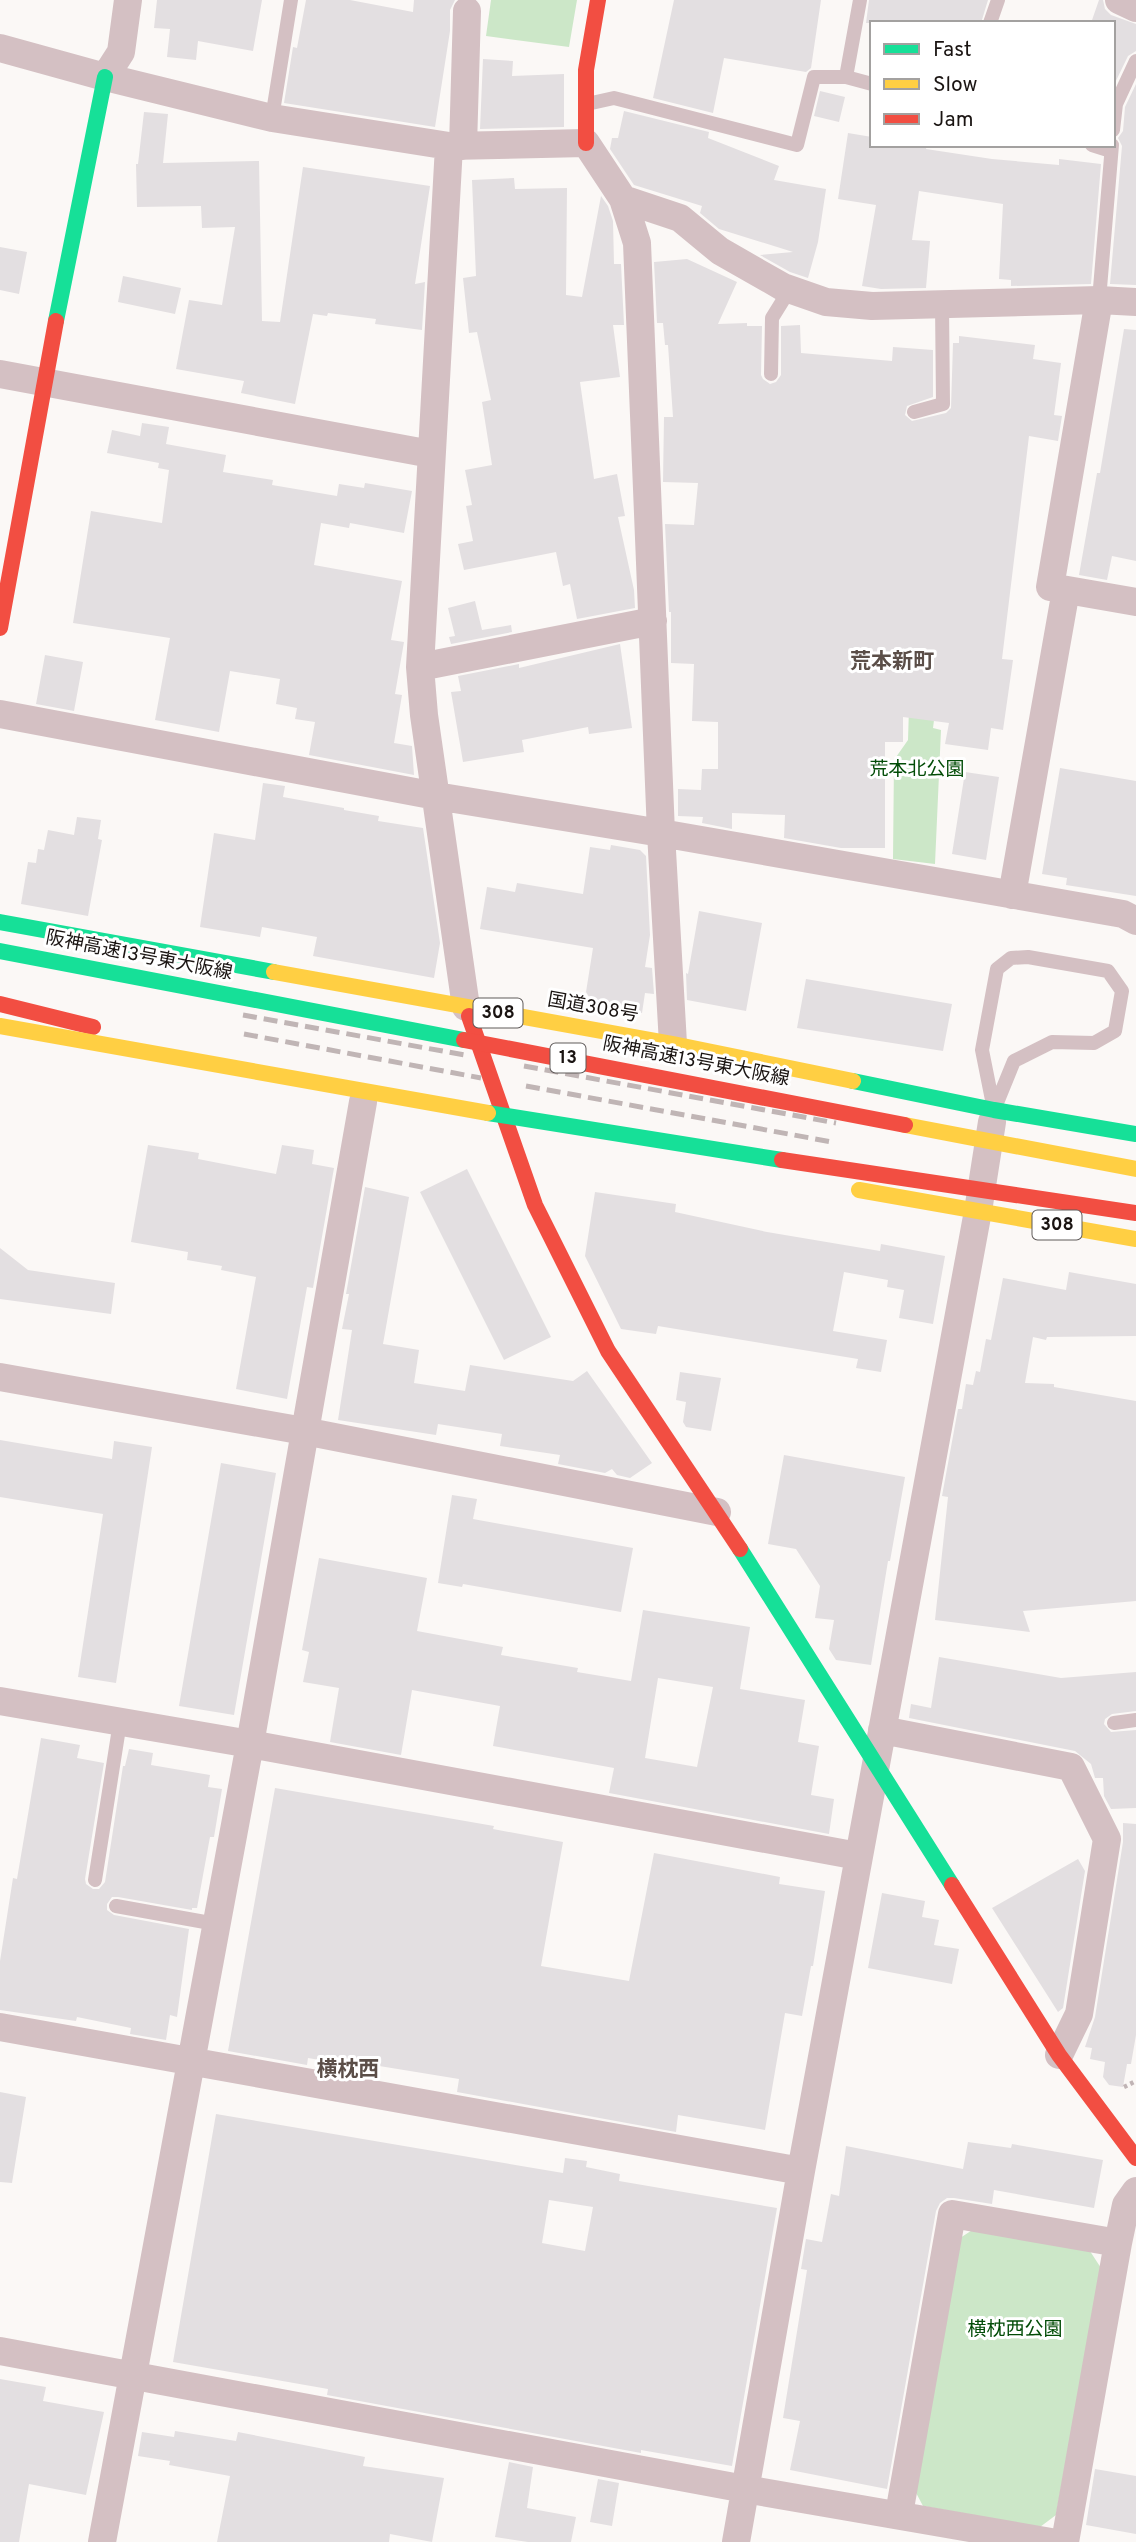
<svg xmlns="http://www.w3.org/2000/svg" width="1136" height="2542" font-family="Overpass,'Noto Sans JP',sans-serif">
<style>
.green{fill:#cce7c8}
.building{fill:#e3dfe1;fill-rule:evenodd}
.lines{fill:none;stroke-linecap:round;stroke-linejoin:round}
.path{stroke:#c0b4b5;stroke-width:4.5;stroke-dasharray:3.5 3.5;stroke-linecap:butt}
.lane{stroke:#d4c0c3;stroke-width:14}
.street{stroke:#d4c0c3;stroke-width:28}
.fast{stroke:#16e098;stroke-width:16}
.slow{stroke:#ffcf43;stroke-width:16}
.jam{stroke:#f24e42;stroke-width:16}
.rail{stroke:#c0b5b5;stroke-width:5;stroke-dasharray:14 7;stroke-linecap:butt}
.fast-bridge{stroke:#16e098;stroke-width:16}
.slow-bridge{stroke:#ffcf43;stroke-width:16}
.jam-bridge{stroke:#f24e42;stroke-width:16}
.labels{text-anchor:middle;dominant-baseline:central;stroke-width:6;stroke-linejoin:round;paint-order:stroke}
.shield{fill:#fff;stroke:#5f5a59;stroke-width:2}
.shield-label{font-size:18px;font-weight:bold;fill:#1a1412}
.park-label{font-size:19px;fill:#024c07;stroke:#fff}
.street-label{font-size:19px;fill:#1a1412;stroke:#fff}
.neighbourhood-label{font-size:21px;font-weight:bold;fill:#5b4e48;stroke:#fff}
</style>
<rect width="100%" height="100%" fill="#fbf8f6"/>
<!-- green -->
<path class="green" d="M491,0H577L569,47L486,36Z
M910,676L939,681L933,728L941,730L935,864L893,859L894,760L908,740Z
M980,2225L1086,2245L1101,2268L1056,2515L1040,2527L923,2506L913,2487L957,2240Z"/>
<!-- building -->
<path class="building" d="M157,0H262L253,51L198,41L196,60L167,57L170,29L154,28Z
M306,0H350L413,12L414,0H455L450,10V31L435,127L284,103L293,47L297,48Z
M674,0H821L811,68L806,72L724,58L713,113L653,98Z
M869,0H988L981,23H866Z
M1099,0H1103L1105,9L1111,15L1136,24V51L1128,56L1113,87V23H1091Z
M483,59L513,61L512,76L564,74V127L480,129Z
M1136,84V285L1110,284L1122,146L1118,138L1123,131L1125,107Z
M820,91L845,97L839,122L814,116Z
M624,111L709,132L708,138L779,166L774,180L826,189L818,242L808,278L790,272L760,255L793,252L719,229L700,213L702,206L634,185L610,149L612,138H618Z
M144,112L168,114L163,163L259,161L262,321L280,322L303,167L430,186L415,284L425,282L422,330L375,324L376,319L328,313L327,316L313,314L295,404L241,393L244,381L176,369L189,300L222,305L235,227L202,228L201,206L137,207L136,164H138Z
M848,133L872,137V145H927L926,149L992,159L1059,165V159L1101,164L1091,284L1011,286V280L999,279L1003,204L919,191L912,240L930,241L926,288L881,289L862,286L876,205L838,199Z
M514,178L515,189L567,188L566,295L582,297L601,196L608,206L613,221L614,264H621L624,325H613L620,377L580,382L594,479L617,474L625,516L618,517L634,590L635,608L577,619L570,584L563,586L556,552L464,570L458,544L473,541L466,506L472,505L465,470L492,465L482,402L491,400L477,332L469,333L463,278L476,276L472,180Z
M0,247L27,252L19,294L0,290Z
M687,259L737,282L718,324L747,323V326H762L761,375L763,379L770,384L776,382L781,375V326L800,325L801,353L892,361L893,347L933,350V397L907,406L905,415L912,421L946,413L951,408L953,343H959V336L1035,345L1033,359L1061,363L1054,415L1062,416L1058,441L1029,436L1002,659L1013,660L1003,730L991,728L988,750L945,744L949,723L903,717V742H885V848H841L784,838L785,815L732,813V829L702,823L703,817L678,816V789L701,790L702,769H718V722L692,721L694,664L671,663V612H669L665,524L694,525L698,483L663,482L664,417H673L668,345H665L663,323H657L654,262Z
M123,276L181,288L175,314L118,302Z
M1124,329L1136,330V561L1112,556L1107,580L1079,575L1097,473H1100Z
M142,423L169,427L166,444L226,455L223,472L273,480L272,485L337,496L339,484L364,488L365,483L412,491L404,533L350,523L349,528L321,523L314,565L402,581L391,640L404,642L395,694L402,695L394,743L412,746L414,775L309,755L315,722L295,719L297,708L276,704L280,679L230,671L219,732L155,720L170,638L73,623L91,511L162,523L169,470L158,468L159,463L107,453L112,430L140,436Z
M475,601L482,630L511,625L512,632L451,644L449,637L455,636L448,608Z
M620,644L632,728L589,734L588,727L522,740L524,752L463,762L451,692L461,691L458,676L519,664V668Z
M45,655L83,662L74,711L36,704Z
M1060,768L1136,781V896L1066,885L1067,878L1042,874Z
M965,772L999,777L986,860L952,854Z
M263,783L285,786L283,797L344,808V810L379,816L378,821L423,828L440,943L434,978L313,956L317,937L262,927L260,937L200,927L214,833L255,840Z
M77,817L101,820L98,839L102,840L88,916L21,904L28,862L36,863L38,849L44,850L48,830L74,835Z
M611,845L640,850L646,856L650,935L645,967L652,968L654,994L645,993L642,1013L594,1005L586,992L593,948L480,929L487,887L515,892L517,883L583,894L590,847L610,850Z
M699,911L762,923L746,1011L687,1000L686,973L688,974Z
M806,979L952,1004L943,1051L797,1028Z
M148,1145L199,1153L198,1159L276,1174L282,1145L314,1150L312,1164L334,1168L313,1288L307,1287L287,1399L236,1389L256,1277L221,1270L222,1266L187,1260L188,1252L131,1242Z
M467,1169L551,1337L504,1360L420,1192Z
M365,1187L409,1197L383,1344L419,1350L414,1383L465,1391L470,1365L573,1381L587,1371L652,1463L630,1478L617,1475L612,1469L605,1473L558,1464L560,1455L500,1446L502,1434L438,1424L436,1435L338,1420L352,1330L342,1329L349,1294H346Z
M595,1192L676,1204L675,1212L767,1232L880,1251L881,1244L945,1256L933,1324L899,1318L904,1290L887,1287L888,1280L844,1272L833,1331L887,1340L881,1372L856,1368L858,1359L658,1326L656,1334L621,1329L585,1256Z
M0,1248L28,1270L115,1283L111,1314L0,1299Z
M1069,1272L1136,1284V1336L1047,1337L1046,1340L1033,1337L1025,1383L1054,1384V1387L1136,1401V1601L1023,1611L1030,1632L935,1620L948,1497L942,1496L958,1409H962L966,1384L973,1385L976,1371L980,1372L986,1339L991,1340L1003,1278L1066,1290Z
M680,1372L721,1378L711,1431L686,1427L683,1422L686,1402L676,1400Z
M0,1440L112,1459L114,1441L152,1447L116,1683L78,1677L103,1514L0,1497Z
M784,1455L905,1477L890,1561H888L871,1665L836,1660L829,1649L834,1620L815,1618L820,1586L796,1549L768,1544Z
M221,1463L276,1473L234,1715L179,1706Z
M452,1495L477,1499L473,1519L633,1548L621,1612L463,1584L462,1587L438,1583Z
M319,1558L427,1578L417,1631L503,1647L501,1655L578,1668L577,1672L631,1681L643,1610L750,1627L740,1689L805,1700L798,1742L819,1746L811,1795L834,1799L829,1834L609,1793L614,1768L493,1746L500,1706L412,1690L401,1755L330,1742L339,1688L303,1682L309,1652L302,1650ZM658,1678L713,1687L697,1767L645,1758Z
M939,1657L1061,1678L1136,1672V1711L1112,1714L1105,1719L1104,1724L1111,1732L1136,1730V1808L1111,1809L1104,1796L1103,1778H1095L1091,1764L1075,1751L909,1718L911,1704L931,1708Z
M41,1738L80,1745L77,1758L104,1763L85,1879L86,1884L93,1889H99L105,1882L123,1766H125L129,1749L153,1753L151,1765L210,1775L208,1787L222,1789L214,1837H210L197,1908H192V1910L118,1897H112L107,1904V1910L114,1915L189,1929L177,2017L170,2015L166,2040L130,2034L131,2028L77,2017L76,2021L0,2010V1961L13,1878L17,1879Z
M275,1788L494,1826L493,1829L563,1842L541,1966L629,1981L654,1853L780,1877L779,1884L825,1891L813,1966H811L802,2016L785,2013L765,2130L678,2115L676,2132L457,2092L459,2079L367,2064L366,2068L308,2058L307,2065L228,2051Z
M1123,1823L1136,1824V2035L1131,2064H1127L1123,2087L1109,2085L1103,2077L1105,2062L1090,2059L1092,2048L1085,2047L1095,2017L1123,1842Z
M1078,1859L1085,1871L1063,2008L1058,2012L992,1908Z
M882,1893L925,1901L922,1917L939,1920L934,1945L959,1949L952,1984L868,1968Z
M0,2092L26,2097L12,2183L0,2182Z
M216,2114L563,2173L565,2158L587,2161L586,2167L620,2174L619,2181L777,2208L732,2466L641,2450V2453L327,2395L328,2389L173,2362ZM549,2200L593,2207L585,2251L542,2243Z
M968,2142L1011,2148L1012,2144L1103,2160L1094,2208L994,2190L992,2204L954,2198H947L940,2203L936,2211L887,2489L790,2470L800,2421L783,2418L807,2270L801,2269L806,2239L822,2242L831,2194L839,2196L846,2146L963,2169Z
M0,2379L46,2387L43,2401L104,2412L86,2495L29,2484L19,2542H0Z
M175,2431L236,2441L238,2432L365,2457L363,2466L444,2478L432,2542L390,2534L389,2542H217L230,2476L169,2465L170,2461L138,2456L142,2432L174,2437Z
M509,2462L533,2467L527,2508L576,2517L571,2542H528L495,2537Z
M1095,2469L1136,2476V2534L1086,2525Z
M598,2479L619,2483L612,2526L590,2522Z"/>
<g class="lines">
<!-- path -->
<path class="path" d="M1124,2087L1136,2081"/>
<!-- lane -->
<path class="lane" d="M990,23L998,0
M846,77L860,0
M587,104L614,98L797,145L814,77H846L872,84
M272,118L291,0
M1113,130L1116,104L1136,61
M1092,145L1111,151
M1099,300L1112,145
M771,374L772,318L790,289
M914,412L943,404L942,304
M1028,957L1108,971L1122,991L1115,1031L1094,1043L1052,1042L1014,1061L994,1110L982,1050L997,969L1011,958Z
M1114,1723L1136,1720
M95,1880L120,1722
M116,1906L216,1924"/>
<!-- street -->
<path class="street" d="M1119,0L1136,8
M0,48L105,77L272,118L449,146L586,143L623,199L637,243L661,833L673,1044
M105,77L121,52L128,0
M449,146L420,667L424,715L466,1007
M463,146L467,11
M623,199L680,218L720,251L783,287L826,302L872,306L1099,300L1136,302
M1099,300L1050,587L1136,602
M0,374L431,454
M420,667L653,621
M0,714L436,796L661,833L1123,914L1136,921
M1012,895L1066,590
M0,1377L304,1431L717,1512
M0,1701L250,1744L858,1856
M882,1730L1071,1767L1107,1839L1079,2014L1059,2055
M0,2027L801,2171
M0,2351L745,2489L1051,2542
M899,2514L952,2214L1118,2243
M102,2542L250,1744L363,1102
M736,2542L801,2171L978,1211L992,1122
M1065,2542L1118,2243L1126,2205L1136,2191"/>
<!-- fast -->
<path class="fast" d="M56,321L105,77
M0,922L274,972
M853,1081L994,1110L1136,1134
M740,1549L952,1885"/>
<!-- slow -->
<path class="slow" d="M274,972L673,1044L853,1081
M859,1190L1136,1239"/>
<!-- jam -->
<path class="jam" d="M586,143V70L598,0
M0,628L56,321
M0,1004L93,1027
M469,1016L535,1205L608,1351L740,1549
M952,1885L1059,2055L1136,2158"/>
<!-- rail -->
<path class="rail" d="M243,1015L470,1056
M244,1034L481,1078
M524,1066L836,1123
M526,1086L832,1142"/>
<!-- fast-bridge -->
<path class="fast-bridge" d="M0,951L464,1040
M488,1113L782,1160"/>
<!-- slow-bridge -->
<path class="slow-bridge" d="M0,1026L488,1113
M905,1125L1136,1169"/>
<!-- jam-bridge -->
<path class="jam-bridge" d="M464,1040L905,1125
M782,1160L1136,1213"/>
</g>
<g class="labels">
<!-- shield labels -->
<g class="shield">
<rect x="473.5" y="998.5" width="49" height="29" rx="5"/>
<rect x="550.5" y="1043.5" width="35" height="29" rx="5"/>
<rect x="1032.5" y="1210.5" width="49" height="29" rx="5"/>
</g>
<g class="shield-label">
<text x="498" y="1013">308</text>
<text x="568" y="1058">13</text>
<text x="1057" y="1225">308</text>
</g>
<!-- park labels -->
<g class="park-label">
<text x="917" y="770">荒本北公園</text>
<text x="1015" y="2330">横枕西公園</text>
</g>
<!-- street labels -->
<g class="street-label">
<text transform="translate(139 956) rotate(11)">阪神高速13号東大阪線</text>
<text transform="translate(593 1008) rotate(10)">国道308号</text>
<text transform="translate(696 1062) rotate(11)">阪神高速13号東大阪線</text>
</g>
<!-- neighbourhood labels -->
<g class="neighbourhood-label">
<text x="892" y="662">荒本新町</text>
<text x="348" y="2070">横枕西</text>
</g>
</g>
<!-- legend -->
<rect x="870" y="21" width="245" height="126" fill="#ffffff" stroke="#a3a1a0" stroke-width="2"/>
<rect x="884" y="44" width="35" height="10" fill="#16e098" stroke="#a3a1a0" stroke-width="2"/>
<text x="933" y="56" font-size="21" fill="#1a1412">Fast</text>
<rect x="884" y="79" width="35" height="10" fill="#ffcf43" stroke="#a3a1a0" stroke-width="2"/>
<text x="933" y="91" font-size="21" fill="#1a1412">Slow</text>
<rect x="884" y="114" width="35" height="10" fill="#f24e42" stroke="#a3a1a0" stroke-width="2"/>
<text x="933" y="126" font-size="21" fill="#1a1412">Jam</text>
</svg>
